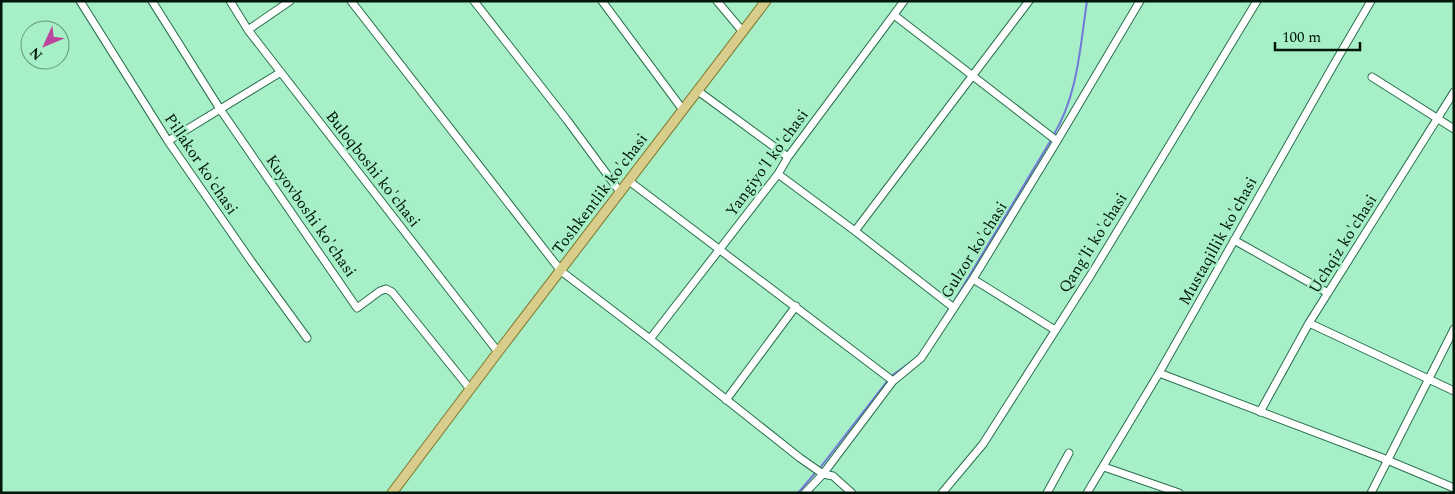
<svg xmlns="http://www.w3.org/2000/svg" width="1455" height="494" font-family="Spectral,serif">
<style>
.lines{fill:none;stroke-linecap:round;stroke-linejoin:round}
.stream{stroke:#7479d9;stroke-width:2}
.minor-casing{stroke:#29704e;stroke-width:9}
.major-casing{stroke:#7c782d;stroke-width:11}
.minor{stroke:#fff;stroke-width:7}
.major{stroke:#d9cd8c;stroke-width:9}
.labels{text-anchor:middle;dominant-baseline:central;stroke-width:4.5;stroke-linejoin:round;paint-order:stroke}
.street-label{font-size:16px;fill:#00170a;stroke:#a7efc6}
</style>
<rect width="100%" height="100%" fill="#a7efc6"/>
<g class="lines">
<!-- stream -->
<path class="stream" d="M1053,136C1078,95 1080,47 1087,1
M953,303L1051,140
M942,320L950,307
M891,376L914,360
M819,469L888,380
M798,493L816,472"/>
<defs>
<path id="minor" d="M80,1L168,141L251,261L307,338
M152,1L220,109L357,308L380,291L386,289L392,292L470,389
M230,1L248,30L498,352
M351,1L561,271L650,339L800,458L823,474L833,476L852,493
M474,1L567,120L620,192
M602,1L683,110
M717,1L743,32
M894,15L1057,141
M248,30L290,1
M1372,77L1454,129
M698,91L788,157
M168,141L281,72
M778,174L855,231L954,308
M629,181L893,381
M855,231L1029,1
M1234,240L1328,293
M973,279L1055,330
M1309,323L1454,391
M650,339L778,174L788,157L904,1
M1159,373L1380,457L1454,488
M726,400L796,306
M1260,412L1309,323L1454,92
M1104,467L1179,493
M805,493L823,474L893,381L921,358L973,279L1057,141L1140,1
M942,493L983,444L1092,273L1257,1
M1047,493L1069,453
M1087,493L1159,373L1333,66L1371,1
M1371,493L1454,329"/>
<path id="major" d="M392,493L498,352L766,1"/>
</defs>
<!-- minor casing -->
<use href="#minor" class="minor-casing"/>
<!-- major casing -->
<use href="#major" class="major-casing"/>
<!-- minor -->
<use href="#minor" class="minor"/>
<!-- major -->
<use href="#major" class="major"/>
</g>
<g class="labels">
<!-- street labels -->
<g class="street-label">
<text transform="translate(767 163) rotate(-54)">Yangiyo'l ko'chasi</text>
<text transform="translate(201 164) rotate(56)">Pillakor ko'chasi</text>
<text transform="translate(373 169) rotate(52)">Buloqboshi ko'chasi</text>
<text transform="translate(600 194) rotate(-53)">Toshkentlik ko'chasi</text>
<text transform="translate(311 216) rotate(55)">Kuyovboshi ko'chasi</text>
<text transform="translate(1218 241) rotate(-61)">Mustaqillik ko'chasi</text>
<text transform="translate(1093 243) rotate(-58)">Qang'li ko'chasi</text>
<text transform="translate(1343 244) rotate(-58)">Uchqiz ko'chasi</text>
<text transform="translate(974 250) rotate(-58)">Gulzor ko'chasi</text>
</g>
</g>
<!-- border -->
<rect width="1455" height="494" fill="none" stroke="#00170a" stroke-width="5"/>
<!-- north arrow -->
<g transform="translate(45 45) rotate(226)"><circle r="24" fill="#a7efc6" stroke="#64997b"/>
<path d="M0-4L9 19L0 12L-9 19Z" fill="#bc469e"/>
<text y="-8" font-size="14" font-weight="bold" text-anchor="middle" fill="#00170a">N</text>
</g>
<!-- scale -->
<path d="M1275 42v8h85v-8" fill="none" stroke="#00170a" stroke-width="2.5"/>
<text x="1282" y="42" font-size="15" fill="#00170a" stroke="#a7efc6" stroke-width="4" paint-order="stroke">100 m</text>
</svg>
